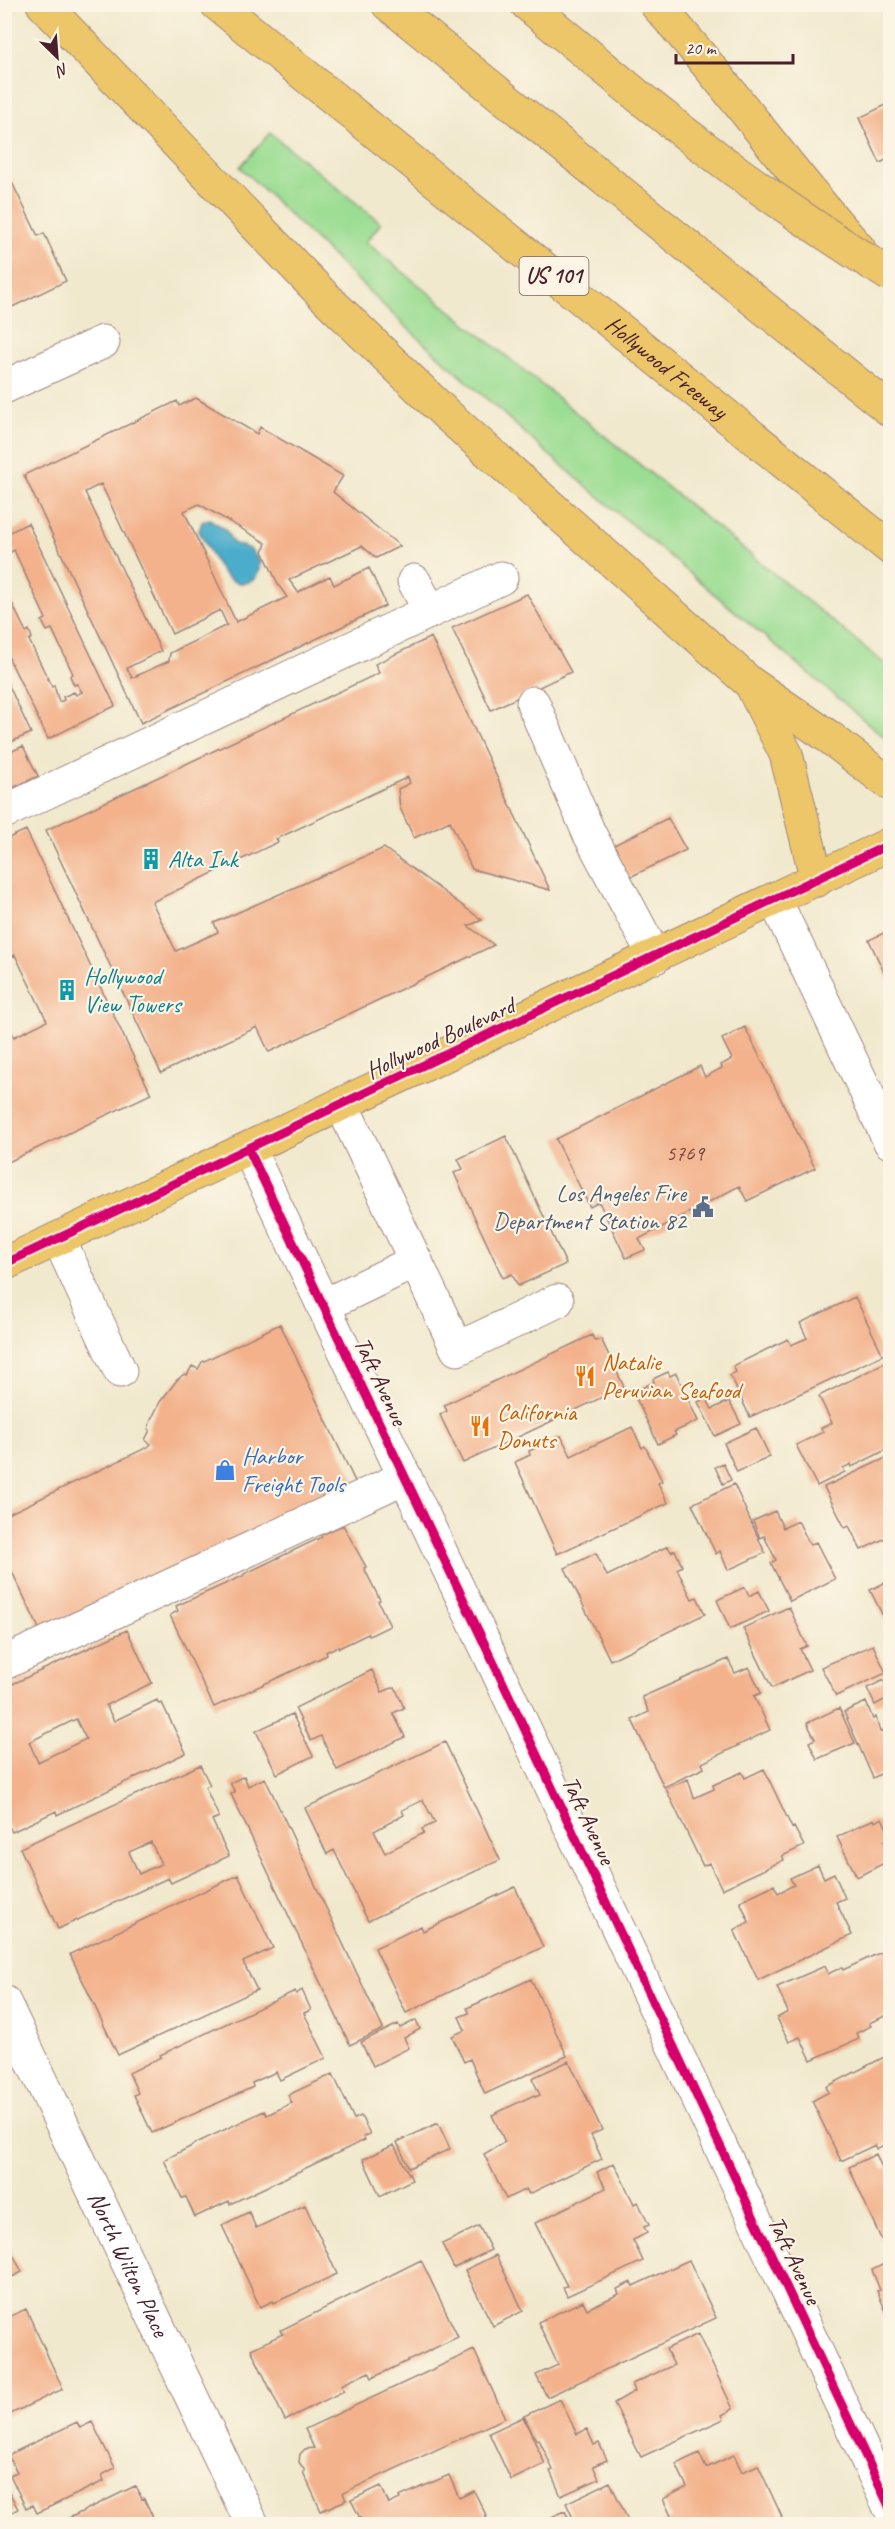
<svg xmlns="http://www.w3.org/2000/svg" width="895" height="2529" font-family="Caveat,sans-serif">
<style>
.green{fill:#9bdd93;stroke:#727e5f;stroke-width:1.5}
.water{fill:#4cadcb;stroke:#4b667b;stroke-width:1.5}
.building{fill:#f3b28c;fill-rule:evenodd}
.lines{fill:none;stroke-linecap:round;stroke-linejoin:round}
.minor-casing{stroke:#9e847c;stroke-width:35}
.major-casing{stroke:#9e847c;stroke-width:35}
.highway-casing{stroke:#9e847c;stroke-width:35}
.minor{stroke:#fff;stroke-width:33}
.major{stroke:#ecc669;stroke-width:33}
.highway{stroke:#ecc669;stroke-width:33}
.highway-bridge-casing{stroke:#9e847c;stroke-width:35;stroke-linecap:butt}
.highway-bridge{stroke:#ecc669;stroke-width:33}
.cycleway-casing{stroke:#fcf5e5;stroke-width:13}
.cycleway{stroke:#d6006c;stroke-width:9}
.labels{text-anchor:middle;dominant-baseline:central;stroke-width:4.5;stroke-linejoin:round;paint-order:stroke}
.number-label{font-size:21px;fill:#744443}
.shield{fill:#fcf5e5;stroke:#7f5f63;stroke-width:1.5}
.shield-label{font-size:22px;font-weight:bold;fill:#4a1f2b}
.street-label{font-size:24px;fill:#4a1f2b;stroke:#fcf5e5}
.culture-label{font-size:24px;fill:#0d838f;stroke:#fcf5e5;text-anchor:start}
.service-label{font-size:24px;fill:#4e5e75;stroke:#fcf5e5;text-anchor:end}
.food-label{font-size:24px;fill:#c56008;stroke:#fcf5e5;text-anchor:start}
.shop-label{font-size:24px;fill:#366cbe;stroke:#fcf5e5;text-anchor:start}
</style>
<rect width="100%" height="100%" fill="#fcf5e5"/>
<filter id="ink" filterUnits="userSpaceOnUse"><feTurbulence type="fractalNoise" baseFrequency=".0167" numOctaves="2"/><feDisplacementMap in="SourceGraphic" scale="12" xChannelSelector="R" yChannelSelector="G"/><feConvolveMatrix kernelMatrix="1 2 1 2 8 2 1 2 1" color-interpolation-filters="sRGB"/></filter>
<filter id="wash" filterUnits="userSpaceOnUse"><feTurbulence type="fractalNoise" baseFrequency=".008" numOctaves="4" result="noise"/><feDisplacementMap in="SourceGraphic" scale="24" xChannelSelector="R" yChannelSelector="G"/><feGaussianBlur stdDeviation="1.35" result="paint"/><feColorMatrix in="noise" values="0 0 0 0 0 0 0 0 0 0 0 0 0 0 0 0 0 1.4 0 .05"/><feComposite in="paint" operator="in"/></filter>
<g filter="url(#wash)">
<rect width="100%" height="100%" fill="#f1e9ce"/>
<!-- green -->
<path class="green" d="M270,133L381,223L366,242L890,668V742L547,453L404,325L240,167Z"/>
<!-- water -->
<path class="water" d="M209,519L225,529L233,543L250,549L260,562C259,570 258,579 249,582C223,591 209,548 199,531L202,522Z"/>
<g id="blocks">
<!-- building -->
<path class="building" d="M890,103V158L880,163L859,118Z
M4,166L38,236L44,233L66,281L4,311Z
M196,398L257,434L260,427L343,476L333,492L400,546L376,558L362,546L289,580L298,592L330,576L334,585L369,568L383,598L385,606L141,723L24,475L177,401L179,406ZM101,484L172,634L220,610L227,625L170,653L169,661L132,678L127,668L161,651L85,492ZM199,504L266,543L263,552L279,586L287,597L236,622L184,511Z
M28,523L115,706L48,739L4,648V587L26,632L29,630L32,638L29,640L52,687L54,685L59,702L64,700L63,697L74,692L76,695L82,692L77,684L74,685L70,676L73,674L52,629L47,631L42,621L46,619L14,550L11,552L7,542L10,541L6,534Z
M527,594L571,672L491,710L452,628Z
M431,637L550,890L472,869L450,821L414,838L400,808L398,789L410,783L408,777L276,839L278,842L152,902L176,951L218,932L214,923L384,848L482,920L468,926L494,945L269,1052L257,1027L161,1073L46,830L379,673L375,664Z
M4,675L31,733L4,745Z
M23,746L38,776L4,792V755Z
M668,818L686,850L626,879L608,848Z
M26,830L151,1094L4,1164V1036L12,1033L14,1037L47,1021L15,955L4,960V840Z
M890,930V985L869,940Z
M745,1027L815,1168L747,1201L739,1186L639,1239L645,1250L626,1258L599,1202L590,1207L556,1139L700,1066L705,1077L722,1068L721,1065L732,1059L722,1039Z
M506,1136L566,1264L518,1286L512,1274L503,1278L454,1173L463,1169L458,1159Z
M855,1297L883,1355L750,1417L730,1375L736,1372L733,1366L788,1339L791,1345L807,1338L800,1323Z
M280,1324L360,1492L45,1641L4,1555V1516L148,1447L151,1444L145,1440L150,1430L148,1429L151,1420L160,1402L177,1380L184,1374L187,1375L192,1366L198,1369L202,1362Z
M592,1335L595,1341L601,1339L624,1387L463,1463L440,1415L447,1411L444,1405Z
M890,1360V1448L852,1467L851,1464L843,1468L845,1472L817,1486L796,1445L823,1432L821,1428L832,1423L819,1396Z
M668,1372L670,1376L676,1373L698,1421L674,1432L676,1435L658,1444L633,1392L654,1382L653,1379Z
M706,1398L712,1409L729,1401L741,1424L715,1436L698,1402Z
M632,1427L642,1448L645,1446L662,1481L658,1483L668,1503L557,1554L515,1462L530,1455L529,1451L561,1436L571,1456Z
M756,1428L770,1457L737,1472L724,1443Z
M890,1456V1536L861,1550L849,1526L845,1528L824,1487Z
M723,1463L731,1480L723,1484L715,1467Z
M734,1484L765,1553L728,1570L720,1551L716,1554L692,1504Z
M775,1511L783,1528L798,1521L810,1545L816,1542L835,1579L790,1601L771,1563L776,1560L764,1536L760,1538L753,1521Z
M343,1525L366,1567L364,1568L380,1600L378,1601L390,1626L369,1636L368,1634L339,1648L338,1646L326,1652L327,1655L214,1707L170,1615L178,1611L176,1606L243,1576L244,1574L322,1537L321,1535Z
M668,1546L671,1552L675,1550L682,1566L677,1569L692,1599L697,1597L705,1614L610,1660L565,1568L596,1553L607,1576Z
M890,1580V1620L886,1622L870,1590Z
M745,1587L749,1596L759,1591L769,1611L730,1629L717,1600Z
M789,1607L807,1646L800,1649L810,1670L772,1688L743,1628Z
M127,1630L152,1683L106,1705L114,1721L157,1700L159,1704L162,1703L186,1753L57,1815L56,1811L12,1832L4,1817V1688ZM76,1719L86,1739L38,1762L29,1742Z
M873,1645L886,1673L836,1696L821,1667Z
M728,1659L735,1673L749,1667L761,1693L754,1696L770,1730L702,1763L704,1768L664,1787L632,1720L649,1712L642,1697Z
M372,1670L382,1692L395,1687L404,1708L393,1713L405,1737L337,1770L321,1736L311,1741L295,1708Z
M884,1680L888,1698L875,1705L867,1688Z
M866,1702L873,1719L876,1717L880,1732L890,1727V1769L873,1778L844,1712Z
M839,1708L855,1743L817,1759L809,1742L815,1739L807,1723Z
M292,1714L313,1756L277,1774L256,1731Z
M445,1742L500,1860L368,1921L334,1850L327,1854L305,1808ZM423,1800L435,1823L422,1829L424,1833L385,1853L374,1831L404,1815L402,1810Z
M200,1765L210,1785L205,1787L219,1817L212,1820L229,1856L171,1883L168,1878L58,1929L20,1848ZM151,1842L161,1864L139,1874L129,1852Z
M764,1769L792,1828L794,1827L804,1846L782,1856L784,1860L722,1889L709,1863L703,1866L666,1789L688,1779L694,1798L714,1789L713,1785L742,1772L745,1778Z
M244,1776L248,1786L265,1778L383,2029L350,2045L231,1794L235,1792L230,1783Z
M882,1818L890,1835V1838L884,1841L890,1853V1860L857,1877L837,1837L874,1819L875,1822Z
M818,1865L824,1878L834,1873L845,1898L836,1902L852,1935L758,1980L734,1930L749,1922L740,1901L774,1885L778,1893L794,1885L790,1878Z
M238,1875L273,1948L243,1962L257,1990L118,2055L70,1954Z
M515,1887L543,1947L406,2013L375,1948L421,1926L423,1931Z
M890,1948V2014L869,2023L871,2026L856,2033L859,2039L811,2060L800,2037L789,2042L777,2018L788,2012L777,1987L825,1966L828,1974L842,1967L843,1970Z
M531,1979L567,2056L485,2094L470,2059L464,2062L452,2036L465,2030L459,2017L469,2013L467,2008Z
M302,1990L311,2010L304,2013L326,2058L280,2080L276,2072L252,2083L253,2087L152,2133L134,2095L138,2093L129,2073L161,2057L160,2055L295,1991L296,1994Z
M416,2020L420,2029L404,2038L409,2048L373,2066L361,2042L398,2024L400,2028Z
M890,2054V2142L876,2149L875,2145L841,2161L812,2101L829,2092L826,2087Z
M569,2061L602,2130L591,2135L602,2159L529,2194L526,2189L506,2199L484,2154L505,2142L492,2115L534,2095L535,2097L540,2095L532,2078Z
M333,2074L354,2119L361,2116L370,2134L363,2137L365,2140L230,2204L229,2201L195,2217L186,2197L182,2198L164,2160L192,2146V2145L264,2111L267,2115L292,2103L288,2095Z
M438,2123L450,2149L409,2168L397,2142Z
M394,2145L412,2180L380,2196L363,2159Z
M876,2154L883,2170L890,2167V2234L881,2239L849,2167Z
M614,2163L634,2204L638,2202L649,2225L644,2227L647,2233L633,2240L643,2261L567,2296L563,2287L567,2286L535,2223L606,2188L597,2172Z
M305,2205L337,2274L274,2303L273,2301L260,2307L222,2225L249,2212L256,2228Z
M479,2226L491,2250L454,2268L442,2244Z
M4,2238L22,2272L4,2281Z
M496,2255L523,2311L493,2326L465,2270Z
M421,2260L458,2337L372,2378L369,2372L341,2385L344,2391L285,2420L251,2349L283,2334L281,2330Z
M689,2260L716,2318L547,2397L536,2375L558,2365L538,2322L583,2301L587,2309L619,2294L617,2289L631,2282L633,2286Z
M890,2261V2321L877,2291L880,2290L872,2270Z
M26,2309L63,2389L4,2417V2319Z
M698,2334L733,2409L722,2415L724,2419L641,2457L614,2403L635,2391L632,2384L674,2365L666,2349Z
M474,2350L505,2418L343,2493L346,2500L321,2511L303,2472L305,2471L299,2462L300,2454L305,2449L314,2448L305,2429Z
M560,2399L577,2434L587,2429L594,2445L599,2443L607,2460L593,2466L599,2479L561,2496L550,2471L553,2470L539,2439L536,2440L524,2416Z
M523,2417L545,2464L511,2480L489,2433Z
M77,2422L80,2428L92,2422L115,2468L102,2475L104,2481L37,2513L33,2505L26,2508L10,2475L17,2472L8,2455Z
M699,2453L706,2468L734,2455L742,2472L758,2465L782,2517L765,2524H659L672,2518L663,2499L687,2487L676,2464Z
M449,2475L459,2498L474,2491L487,2517L471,2524H363L351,2500L381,2486L389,2504L400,2499L399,2497Z
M4,2482L18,2509L4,2516Z
M610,2482L628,2520L618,2524H576L566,2503Z
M135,2486L142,2499L144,2498L156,2524H57Z
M565,2511L571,2524H535Z"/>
</g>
</g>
<g filter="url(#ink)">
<use href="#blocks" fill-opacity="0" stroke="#9e847c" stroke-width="1.5"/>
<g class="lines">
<defs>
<g id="minor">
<path d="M4,387L103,342"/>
<path d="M414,581L430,611"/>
<path d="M533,703L589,833L655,957"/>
<path d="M4,812L501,578"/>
<path d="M775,900L890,1142"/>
<path d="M342,1105L457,1349L557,1301"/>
<path d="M249,1150L496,1668L890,2508"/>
<path d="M59,1239L120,1371"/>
<path d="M323,1306L416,1261"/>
<path d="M4,1663L405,1477"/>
<path id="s1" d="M4,2002L252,2524"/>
</g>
<path id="major" d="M4,1264L890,844"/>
<g id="highway">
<path d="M43,4L322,294L446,414L750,683L829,737L890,784"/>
<path id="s2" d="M217,4L890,548"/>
<path d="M388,4L890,410"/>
<path d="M527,4L603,67"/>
<path d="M656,4C727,83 788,170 859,249"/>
<path d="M754,690L786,754L817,880"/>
</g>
</defs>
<!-- minor casing -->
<use href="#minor" class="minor-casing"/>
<!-- major casing -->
<use href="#major" class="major-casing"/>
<!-- highway casing -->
<use href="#highway" class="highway-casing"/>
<!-- minor -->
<use href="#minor" class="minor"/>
<!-- major -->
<use href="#major" class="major"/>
<!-- highway -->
<use href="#highway" class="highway"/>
<defs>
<path id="highway-bridge" d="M603,67C694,144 789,212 890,275"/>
</defs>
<!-- highway-bridge casing -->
<use href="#highway-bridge" class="highway-bridge-casing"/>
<!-- highway-bridge -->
<use href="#highway-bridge" class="highway-bridge"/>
<defs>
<path id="cycleway" d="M249,1150L496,1668L890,2508
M4,1264L890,844"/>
</defs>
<!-- cycleway casing -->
<use href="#cycleway" class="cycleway-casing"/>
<!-- cycleway -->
<use href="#cycleway" class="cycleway"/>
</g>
</g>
<!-- icons -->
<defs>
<symbol id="building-bare" viewBox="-9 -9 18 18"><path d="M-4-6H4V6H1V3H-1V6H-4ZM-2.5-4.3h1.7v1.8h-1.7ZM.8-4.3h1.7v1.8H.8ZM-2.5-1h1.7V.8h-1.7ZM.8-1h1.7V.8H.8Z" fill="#0f9aa8" stroke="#fcf5e5" stroke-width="2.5" paint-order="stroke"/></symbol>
<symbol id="civic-bare" viewBox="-9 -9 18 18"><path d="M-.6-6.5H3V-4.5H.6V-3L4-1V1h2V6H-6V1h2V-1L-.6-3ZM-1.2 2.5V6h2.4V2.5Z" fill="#5c6f8a" stroke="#fcf5e5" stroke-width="2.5" paint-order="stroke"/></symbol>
<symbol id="restaurant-bare" viewBox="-9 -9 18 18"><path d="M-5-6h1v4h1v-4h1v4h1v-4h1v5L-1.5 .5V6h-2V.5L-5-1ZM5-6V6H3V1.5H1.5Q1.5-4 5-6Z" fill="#e8710a" stroke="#fcf5e5" stroke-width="2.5" paint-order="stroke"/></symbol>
<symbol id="shop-bare" viewBox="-9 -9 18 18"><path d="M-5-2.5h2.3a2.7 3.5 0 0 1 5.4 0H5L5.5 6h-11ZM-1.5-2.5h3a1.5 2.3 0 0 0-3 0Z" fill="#3f7fe0" stroke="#fcf5e5" stroke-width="2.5" paint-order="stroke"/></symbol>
</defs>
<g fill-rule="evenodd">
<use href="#building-bare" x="136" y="844" width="30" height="30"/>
<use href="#building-bare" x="52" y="975" width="30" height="30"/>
<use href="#civic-bare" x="688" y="1192" width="30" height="30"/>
<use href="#restaurant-bare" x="570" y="1361" width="30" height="30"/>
<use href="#restaurant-bare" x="465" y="1411" width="30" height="30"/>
<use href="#shop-bare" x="210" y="1455" width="30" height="30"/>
</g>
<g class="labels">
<!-- number labels -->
<g class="number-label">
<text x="685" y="1153">5769</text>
</g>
<!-- shield labels -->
<rect class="shield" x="519.5" y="257" width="69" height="38" rx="4.5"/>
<g class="shield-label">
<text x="554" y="276">US 101</text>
</g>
<!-- street labels -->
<g class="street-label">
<text stroke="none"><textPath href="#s2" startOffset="578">Hollywood Freeway</textPath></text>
<text transform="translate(440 1038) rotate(-25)">Hollywood Boulevard</text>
<text transform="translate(381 1381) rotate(65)">Taft Avenue</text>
<text transform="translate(589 1820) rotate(65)">Taft Avenue</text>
<text transform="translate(795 2260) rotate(65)">Taft Avenue</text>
<text stroke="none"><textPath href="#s1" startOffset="290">North Wilton Place</textPath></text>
</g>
<!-- culture labels -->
<g class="culture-label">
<text x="168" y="859">Alta Ink</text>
<text x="84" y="976">Hollywood<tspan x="84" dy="28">View Towers</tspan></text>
</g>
<!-- service labels -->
<g class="service-label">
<text x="686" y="1193">Los Angeles Fire<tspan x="686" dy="28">Department Station 82</tspan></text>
</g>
<!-- food labels -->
<g class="food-label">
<text x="602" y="1362">Natalie<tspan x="602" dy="28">Peruvian Seafood</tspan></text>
<text x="497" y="1412">California<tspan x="497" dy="28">Donuts</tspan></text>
</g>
<!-- shop labels -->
<g class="shop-label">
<text x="242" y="1456">Harbor<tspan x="242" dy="28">Freight Tools</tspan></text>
</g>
</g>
<!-- margin -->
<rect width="895" height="2529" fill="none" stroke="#fcf5e5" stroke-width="24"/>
<!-- north arrow -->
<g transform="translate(57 57) rotate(155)" stroke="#fcf5e5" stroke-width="4.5" paint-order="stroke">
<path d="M0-4.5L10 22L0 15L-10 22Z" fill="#4a1f2b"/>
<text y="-9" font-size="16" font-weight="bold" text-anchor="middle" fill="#4a1f2b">N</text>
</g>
<!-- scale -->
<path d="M676 54v9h117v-9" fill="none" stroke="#4a1f2b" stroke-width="3"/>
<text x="685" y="54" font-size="18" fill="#4a1f2b" stroke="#fcf5e5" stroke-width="4.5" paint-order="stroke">20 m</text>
</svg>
